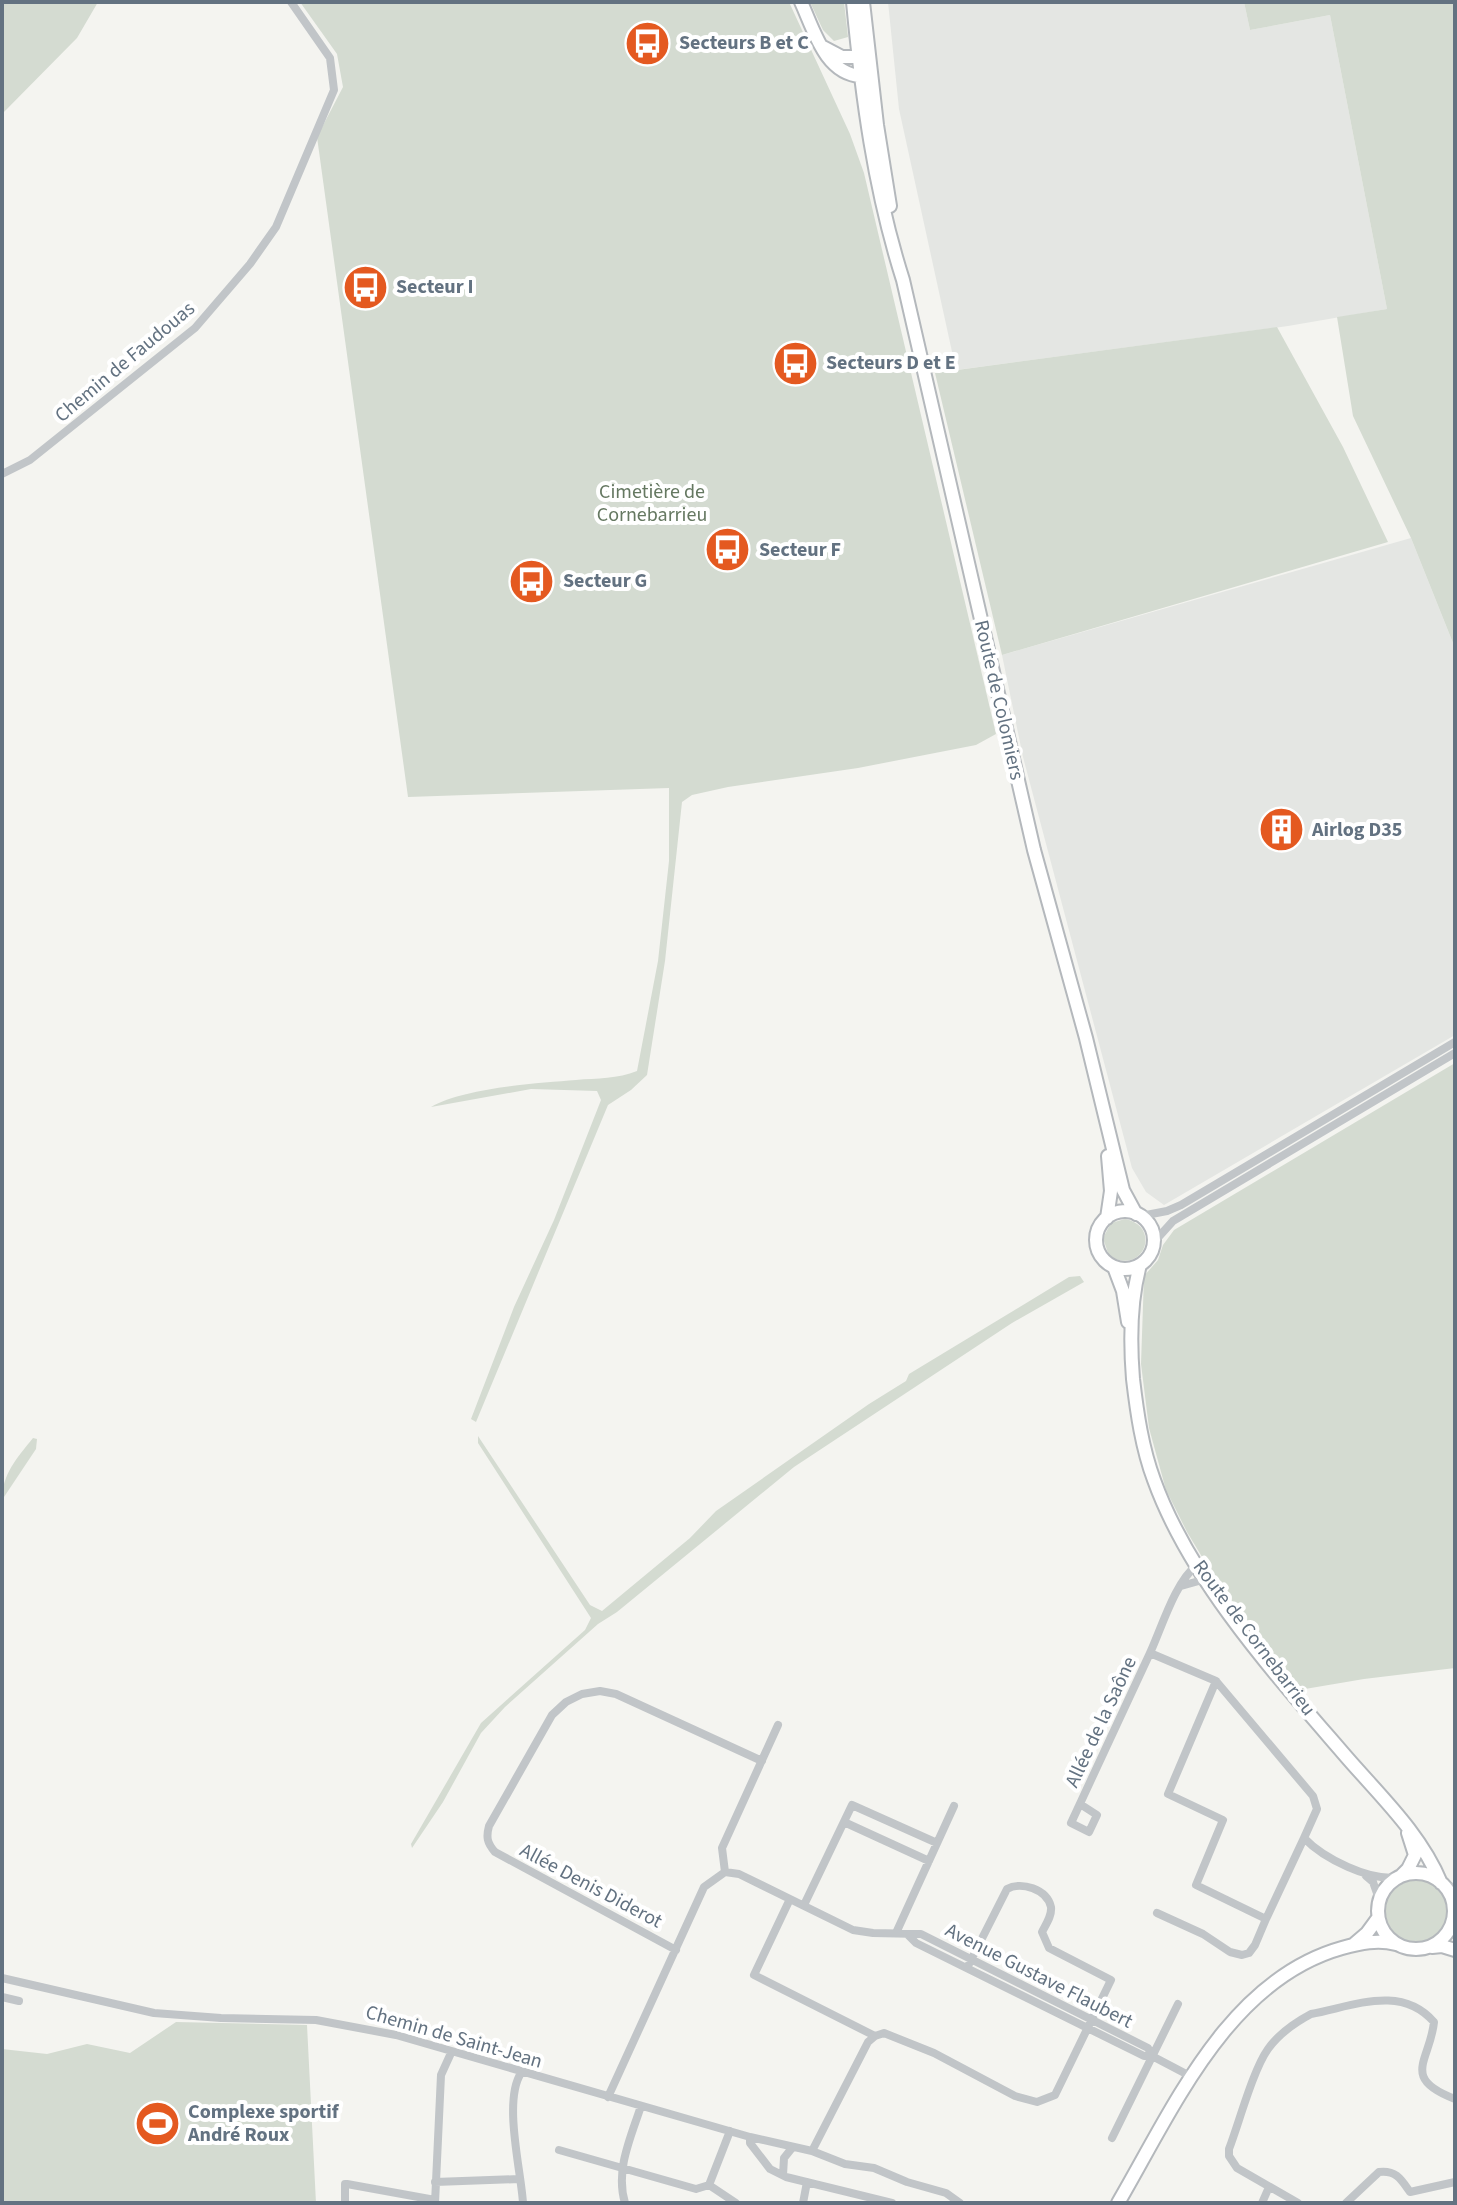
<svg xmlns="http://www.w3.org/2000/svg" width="1457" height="2205" font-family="'Source Sans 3',sans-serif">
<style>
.built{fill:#e4e6e3}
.green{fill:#d4dbd1}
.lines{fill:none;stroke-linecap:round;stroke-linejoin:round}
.secondary-casing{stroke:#b4b8bc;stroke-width:16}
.street{stroke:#c1c5c8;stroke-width:8}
.secondary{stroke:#fff;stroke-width:12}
.labels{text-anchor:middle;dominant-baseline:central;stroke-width:8;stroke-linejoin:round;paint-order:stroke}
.poi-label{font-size:20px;font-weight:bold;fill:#637281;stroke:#fff;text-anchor:start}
.street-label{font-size:20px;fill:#637281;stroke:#fff}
.park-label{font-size:20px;fill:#657861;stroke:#fff}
</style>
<rect width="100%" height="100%" fill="#f4f4f0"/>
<!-- built -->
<path class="built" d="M888,2H1244L1250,30L1330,15L1387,309L1288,326L956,370L899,109Z
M1411,538L1455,648V1035L1164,1205L1146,1192L1132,1168L1023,757L1002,655Z"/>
<!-- green -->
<path class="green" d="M2,2H98L77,38L2,114Z
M300,2H789L850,134L864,173L996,734L976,745L858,768L728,787L692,795L682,802L665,961L647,1075L631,1090L608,1105L476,1422L471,1419L514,1307L554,1220L601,1100L597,1091L531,1089L431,1107C464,1088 537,1083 576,1080C597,1078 618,1079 637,1071L658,961L669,861V788L408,797L317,137L343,87L337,54Z
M810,2H844L848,37L834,41L823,30Z
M1244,2H1455V648L1411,538L1353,416L1337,317L1387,309L1330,15L1250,30Z
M1277,327L1343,447L1388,542L1002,655L935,373Z
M1455,1063V1668L1364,1679L1299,1690L1216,1580L1187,1532L1166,1490L1149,1428L1141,1364L1144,1276L1158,1260L1163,1245L1174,1230Z
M1125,1219C1162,1226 1144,1276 1109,1256L1103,1238L1111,1223Z
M1080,1276L1084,1282L1012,1323L794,1467L617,1612L598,1624L505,1707L481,1733L443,1802L412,1848L411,1844L481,1723L585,1630L591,1618L478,1443V1436L590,1605L602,1611L690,1538L716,1511L869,1404L906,1381L909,1374L1069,1277Z
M33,1438L37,1439L36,1449L2,1500C2,1474 17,1458 33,1438Z
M1384 1910a32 32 0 1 1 64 0a32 32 0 1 1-64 0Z
M176,2022L307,2025L316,2203H2V2049L47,2054L87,2044L130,2053Z"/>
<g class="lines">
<defs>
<path id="secondary" d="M801,2C814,30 825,74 861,76
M853,2C862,97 874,189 903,280L1034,850L1086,1038L1123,1190L1136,1214
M863,2L877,125L890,206
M823,47L842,57H859L863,61
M1096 1240a29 29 0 1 1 58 0a29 29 0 1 1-58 0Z
M1107,1218L1111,1191L1108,1156
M1140,1265C1130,1301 1130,1342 1133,1379C1137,1413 1142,1448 1154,1480C1190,1580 1274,1673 1343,1753C1378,1794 1420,1832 1441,1883
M1114,1267L1123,1291L1128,1322
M1378 1911a38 38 0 1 1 76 0a38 38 0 1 1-76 0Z
M1401,1876L1408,1869L1415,1855L1408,1833
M1353,1945L1367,1933L1378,1918
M1432,1947L1442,1946L1455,1950
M1118,2203C1173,2109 1228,1980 1342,1948C1360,1943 1378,1939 1396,1944"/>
</defs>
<!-- secondary casing -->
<use href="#secondary" class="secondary-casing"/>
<!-- street -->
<path class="street" d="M2,474L30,460L195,328L250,264L276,227L334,90L330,58L291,2
M1141,1216L1167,1211L1181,1205L1455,1042
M1154,1242L1173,1221L1455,1053
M1197,1565C1175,1582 1162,1627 1150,1653L1216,1681L1313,1796L1317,1809L1304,1838C1323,1858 1370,1882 1399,1877
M1181,1586L1206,1579
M1216,1681L1168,1794L1223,1820L1196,1885L1266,1919L1304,1838
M1080,1804L1097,1815L1089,1832L1071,1823L1150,1653
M844,1822L929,1861
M725,1872L722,1848L778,1725
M1366,1876L1373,1882L1379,1899
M1444,1886L1455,1887
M790,1899L754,1975L875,2036L868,2042L812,2151
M804,1905L852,1805L937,1843
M1157,1913L1203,1934L1230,1952L1242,1955L1249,1953L1255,1945L1266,1919
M1454,1913L1455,1911
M896,1933L954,1806
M908,1935L916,1943L1144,2056H1152
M676,1950L495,1852C487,1843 486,1837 489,1826L552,1715L566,1702L582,1694L600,1691L616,1694L762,1761
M2,1978L154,2013L221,2018L316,2020L396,2035L750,2137L812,2151L845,2164L874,2168L907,2182L946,2193L960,2203
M2,1997L19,2001
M875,2036L884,2033L934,2053L1015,2096L1037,2102L1055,2095L1111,1980L1049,1948L1042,1932C1046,1924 1052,1916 1051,1907C1047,1889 1021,1881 1007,1889L967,1968
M521,2073C503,2101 521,2170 523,2203
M608,2097L704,1887L725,1872L739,1874L853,1930L873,1933L921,1934L1148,2048L1152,2056L1192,2077
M730,2131L709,2185L736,2203
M750,2137V2143L770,2169L786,2177L892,2203
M1112,2138L1178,2004
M559,2150L696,2189L709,2185
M783,2175L784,2158L792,2148
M435,2182L519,2179
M345,2203V2184H347L435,2200
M435,2203L441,2075L451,2053
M625,2203C615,2170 631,2137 641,2106
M803,2203L807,2182
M1262,2203L1269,2187
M1298,2203L1237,2168L1229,2156V2149C1239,2123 1253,2070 1268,2049C1278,2035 1296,2022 1311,2014C1354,2006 1401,1984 1434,2022C1430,2061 1400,2078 1455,2099
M1346,2203L1379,2172C1396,2170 1401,2179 1410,2192L1455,2182"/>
<!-- secondary -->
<use href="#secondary" class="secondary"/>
</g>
<!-- icons -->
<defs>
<symbol id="bus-disc" viewBox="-11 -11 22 22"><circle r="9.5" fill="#e45920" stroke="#fff"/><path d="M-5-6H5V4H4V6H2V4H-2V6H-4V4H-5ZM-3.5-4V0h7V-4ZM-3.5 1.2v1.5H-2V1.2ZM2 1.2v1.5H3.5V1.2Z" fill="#fff"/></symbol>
<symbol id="building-disc" viewBox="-11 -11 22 22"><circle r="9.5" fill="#e45920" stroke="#fff"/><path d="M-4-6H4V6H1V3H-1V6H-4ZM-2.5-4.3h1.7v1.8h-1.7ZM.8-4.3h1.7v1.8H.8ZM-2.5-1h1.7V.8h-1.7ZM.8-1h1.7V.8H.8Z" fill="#fff"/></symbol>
<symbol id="stadium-disc" viewBox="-11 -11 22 22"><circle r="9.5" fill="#e45920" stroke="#fff"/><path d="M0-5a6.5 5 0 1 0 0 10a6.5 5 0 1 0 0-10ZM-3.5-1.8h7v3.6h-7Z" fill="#fff"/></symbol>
</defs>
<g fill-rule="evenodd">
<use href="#bus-disc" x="622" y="18" width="51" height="51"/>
<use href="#bus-disc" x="340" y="262" width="51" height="51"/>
<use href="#bus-disc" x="770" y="338" width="51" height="51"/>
<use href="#bus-disc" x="702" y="524" width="51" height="51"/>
<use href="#bus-disc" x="506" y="556" width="51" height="51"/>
<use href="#building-disc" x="1256" y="804" width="51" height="51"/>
<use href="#stadium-disc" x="132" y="2098" width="51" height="51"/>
</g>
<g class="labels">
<!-- poi labels -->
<g class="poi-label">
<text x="679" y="43">Secteurs B et C</text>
<text x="396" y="287">Secteur I</text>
<text x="826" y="363">Secteurs D et E</text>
<text x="759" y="550">Secteur F</text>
<text x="563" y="581">Secteur G</text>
<text x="1312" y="830">Airlog D35</text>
<text x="188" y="2112">Complexe sportif<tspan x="188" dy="23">André Roux</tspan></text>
</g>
<!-- street labels -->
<g class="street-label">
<text transform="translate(125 362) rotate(-40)">Chemin de Faudouas</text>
<text transform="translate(999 700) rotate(77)">Route de Colomiers</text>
<text transform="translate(1254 1638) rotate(53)">Route de Cornebarrieu</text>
<text transform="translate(1101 1722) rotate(-65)">Allée de la Saône</text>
<text transform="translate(591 1886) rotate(28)">Allée Denis Diderot</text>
<text transform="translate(1039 1976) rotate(27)">Avenue Gustave Flaubert</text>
<text transform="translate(454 2037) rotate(16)">Chemin de Saint-Jean</text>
</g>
<!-- park labels -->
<g class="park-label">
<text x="652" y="492">Cimetière de<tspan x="652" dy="23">Cornebarrieu</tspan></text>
</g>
</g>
<!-- border -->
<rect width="1457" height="2205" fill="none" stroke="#637281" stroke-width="8"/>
</svg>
